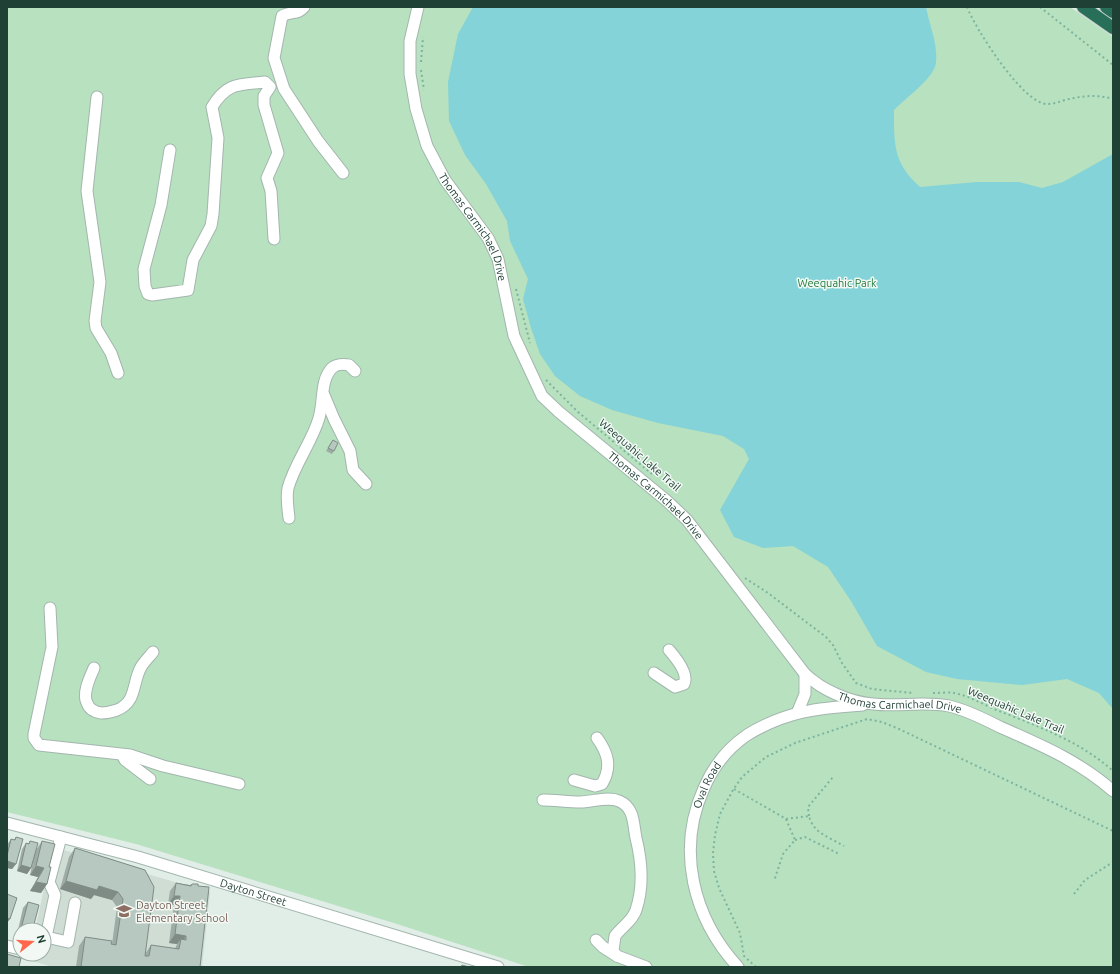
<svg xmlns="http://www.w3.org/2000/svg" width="1120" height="974" font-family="Ubuntu,sans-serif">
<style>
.built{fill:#cfddd5}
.green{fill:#b7e1bf}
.water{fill:#83d3d8}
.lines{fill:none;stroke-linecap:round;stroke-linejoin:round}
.minor-casing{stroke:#a3b6ae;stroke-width:13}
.highway-casing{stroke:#c0cac6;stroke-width:14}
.path{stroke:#7eb49e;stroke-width:2;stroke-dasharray:2 3;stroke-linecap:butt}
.minor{stroke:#fff;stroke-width:11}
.highway{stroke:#286f5a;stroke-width:12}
.wall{fill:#9daca4}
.shaded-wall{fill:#7f8c86}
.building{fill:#b6c8bf;stroke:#7f8c86}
.labels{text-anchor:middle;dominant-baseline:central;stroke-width:3;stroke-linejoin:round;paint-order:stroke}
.street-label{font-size:11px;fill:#1f4034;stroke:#f2f9f5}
.park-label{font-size:11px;fill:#257b3e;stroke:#f2f9f5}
.education-label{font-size:11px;fill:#785e54;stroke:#f2f9f5;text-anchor:start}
</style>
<rect width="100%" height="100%" fill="#e1ede7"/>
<!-- built -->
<path class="built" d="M53,847L210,892L202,967H53L29,960L30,954H44V930H35Z"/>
<!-- green -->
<path class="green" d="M7,7H1070L1113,37V967H529L397,924L136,844L7,812Z"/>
<!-- water -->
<path class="water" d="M473,7H926C929,24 938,44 936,62C935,78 905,98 894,110C894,144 893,163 920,187L977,182H1019L1042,188L1063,182L1113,154V709L1099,693L1067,679L1022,685L957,679L926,672L877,646L851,601L828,567L793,546L763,548L734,537L720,510L749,459L744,449L723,436L658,423L612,410L580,396L555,376L540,354L531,328L523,299L528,279L510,241L507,221L486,184L465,155L449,121L448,82L458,34Z"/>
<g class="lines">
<defs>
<g id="minor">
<path d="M304,7C298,15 290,11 282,16L274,58L284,89L318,141L343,173"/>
<path id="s1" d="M418,7L410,41V74L416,109L427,146L445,180L488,238L498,259L514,336L542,396L559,412L667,501L687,520L805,674C822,690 849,702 873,704C898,707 924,701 949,706C967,710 984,719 1000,727C1041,745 1079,761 1113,791"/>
<path d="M97,97L87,191L100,282L95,321L96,328L111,353L118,373"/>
<path d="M170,150L161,205L144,269L145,286L148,294L152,295L188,290L193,260L211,226L213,214L218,138L212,107C227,82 239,85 265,82L270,87L264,96V105L278,153L267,178L271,191L274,239"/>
<path d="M324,395L334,419L350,451L353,470L366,484"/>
<path d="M289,518C288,508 286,498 288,488C295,463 312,442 319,418C324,402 320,380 332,368C336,364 344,364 349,365L355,371"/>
<path d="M50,608L52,647L34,734V738L39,745L130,755L163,766L239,784"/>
<path d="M94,668C90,677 82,693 87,703C89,709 95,712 101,713C107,713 111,712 117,710C137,702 132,683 141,667C144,662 149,657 153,652"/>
<path d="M654,673L675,687L684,684C689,674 676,658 669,650"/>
<path d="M798,711L805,694V674"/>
<path d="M123,756L125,760L150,779"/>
<path d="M574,780L595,786L602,784C612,767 608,753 597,738"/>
<path d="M543,800C555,800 568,802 580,802C592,802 608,796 619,801C635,808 633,824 636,838C642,862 644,886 636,910C632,922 622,926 615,936L613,951L617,956L646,967"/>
<path id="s2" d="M7,823L138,857L498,967"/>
<path d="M61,837L49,882L55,895L46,937L68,942L75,903"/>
<path d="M596,940L603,947L617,956"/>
<path d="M7,946L20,949"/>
<path id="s3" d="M738,967C693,918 676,850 704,788C713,767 728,748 747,735C786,711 818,708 863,705"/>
</g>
<path id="highway" d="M1083,7L1113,28
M1106,7L1113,12"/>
</defs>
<!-- minor casing -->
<use href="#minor" class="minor-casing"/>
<!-- highway casing -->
<use href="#highway" class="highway-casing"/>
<!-- path -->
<path class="path" d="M967,7C975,28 1023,104 1047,104C1053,104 1059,102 1065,100C1081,96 1097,94 1113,99
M1040,7L1113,65
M421,62L423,37
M421,70L424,90
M516,289L530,343
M546,380L578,412L652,474
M745,578L768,593L826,637L833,645L842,663L856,683L872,689L913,693
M933,693C940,693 948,692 954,693C969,696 981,703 994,709C1035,725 1080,741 1113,771
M734,789L786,819L795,840L783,854L774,881
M809,816L808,807L833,777
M786,819L809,816C813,833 829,837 844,846
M795,840L805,837L839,854
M1074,894L1085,880L1113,862
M756,967L744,956L740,933L719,888L714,871L713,853L715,835L720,814L733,790L742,777L766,757L795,743L867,719L882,722L899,729L1113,831"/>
<!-- minor -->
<use href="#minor" class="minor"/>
<!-- highway -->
<use href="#highway" class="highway"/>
</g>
<!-- wall -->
<path class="wall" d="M333,440L334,451L332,454L326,451Z
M16,837V864L12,869L7,868V845L11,839L14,840Z
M30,841L36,850L42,841L49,867L47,884L41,893L30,891L38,877L30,875L35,852L31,868L27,874L17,871L22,849L26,843L28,844Z
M75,848L145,870V954L151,945L175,949L177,944L169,943L174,905L168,904L170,891L176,883L190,885L192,884L200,967H76L79,946L85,937L112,944L117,907L112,900L94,895L91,899L60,889L69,857Z
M28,902L33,928L32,930H18L23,908Z"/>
<!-- shaded-wall -->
<path class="shaded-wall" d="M7,861L16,864L12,869L7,868Z
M21,865L31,868L27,874L17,871Z
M36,866L44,868L38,877L30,875Z
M66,881L99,886L118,892L112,900L94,895L91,899L60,889Z
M36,882L47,884L41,893L30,891Z
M174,896H180L174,905L168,904Z
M7,918L10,919L7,923Z
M22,925L33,928L32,930H20V931L18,930Z
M175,934L186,936L180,945L181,939L177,944L169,943Z"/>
<!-- building -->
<path class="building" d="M333,440L338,443L334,451L328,448Z
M16,837L23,839L16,864L7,861V856L11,839L15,840Z
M30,841L38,843L31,868L21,865L26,843L29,844Z
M42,841L55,844L49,867H51L47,884L36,882L44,868L36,866Z
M75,848L145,870L154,887L145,956H149L151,945L179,949L181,939L186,940V936L175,934L180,896H174L176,883L191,886L192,884H198V886L209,887L200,967H81L85,937L112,941L111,944L116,945L123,899L118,892L99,886L97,890L66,881Z
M7,894L17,898L10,919L7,918Z
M28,902L39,905L33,928L22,925Z
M7,954L21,958L19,967H7Z
M462,965L469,967H461Z"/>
<!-- icons -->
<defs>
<symbol id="school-bare" viewBox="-9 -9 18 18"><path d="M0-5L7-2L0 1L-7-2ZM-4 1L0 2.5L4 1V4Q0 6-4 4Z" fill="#8d6e63" stroke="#f2f9f5" stroke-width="2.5" paint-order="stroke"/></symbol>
</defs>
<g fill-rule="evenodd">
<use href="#school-bare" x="113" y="900" width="22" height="22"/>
</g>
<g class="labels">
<!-- street labels -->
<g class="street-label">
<text stroke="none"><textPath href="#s1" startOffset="236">Thomas Carmichael Drive</textPath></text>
<text transform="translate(640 455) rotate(41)">Weequahic Lake Trail</text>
<text stroke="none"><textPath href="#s1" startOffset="572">Thomas Carmichael Drive</textPath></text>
<text stroke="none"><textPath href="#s1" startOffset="908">Thomas Carmichael Drive</textPath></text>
<text transform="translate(1016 710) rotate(23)">Weequahic Lake Trail</text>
<text stroke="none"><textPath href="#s3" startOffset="197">Oval Road</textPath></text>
<text stroke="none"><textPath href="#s2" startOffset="256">Dayton Street</textPath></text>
</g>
<!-- park labels -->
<g class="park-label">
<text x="837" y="283">Weequahic Park</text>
</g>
<!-- education labels -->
<g class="education-label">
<text x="136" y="905">Dayton Street<tspan x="136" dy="13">Elementary School</tspan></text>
</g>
</g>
<!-- border -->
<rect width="1120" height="974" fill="none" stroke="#1f4034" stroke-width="16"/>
<!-- north arrow -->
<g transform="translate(32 942) rotate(73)"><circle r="19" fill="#f2f9f5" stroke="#9eafa8"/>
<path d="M0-3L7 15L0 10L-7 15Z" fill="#ff684d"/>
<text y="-6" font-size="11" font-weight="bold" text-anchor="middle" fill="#1f4034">N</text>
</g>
</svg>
